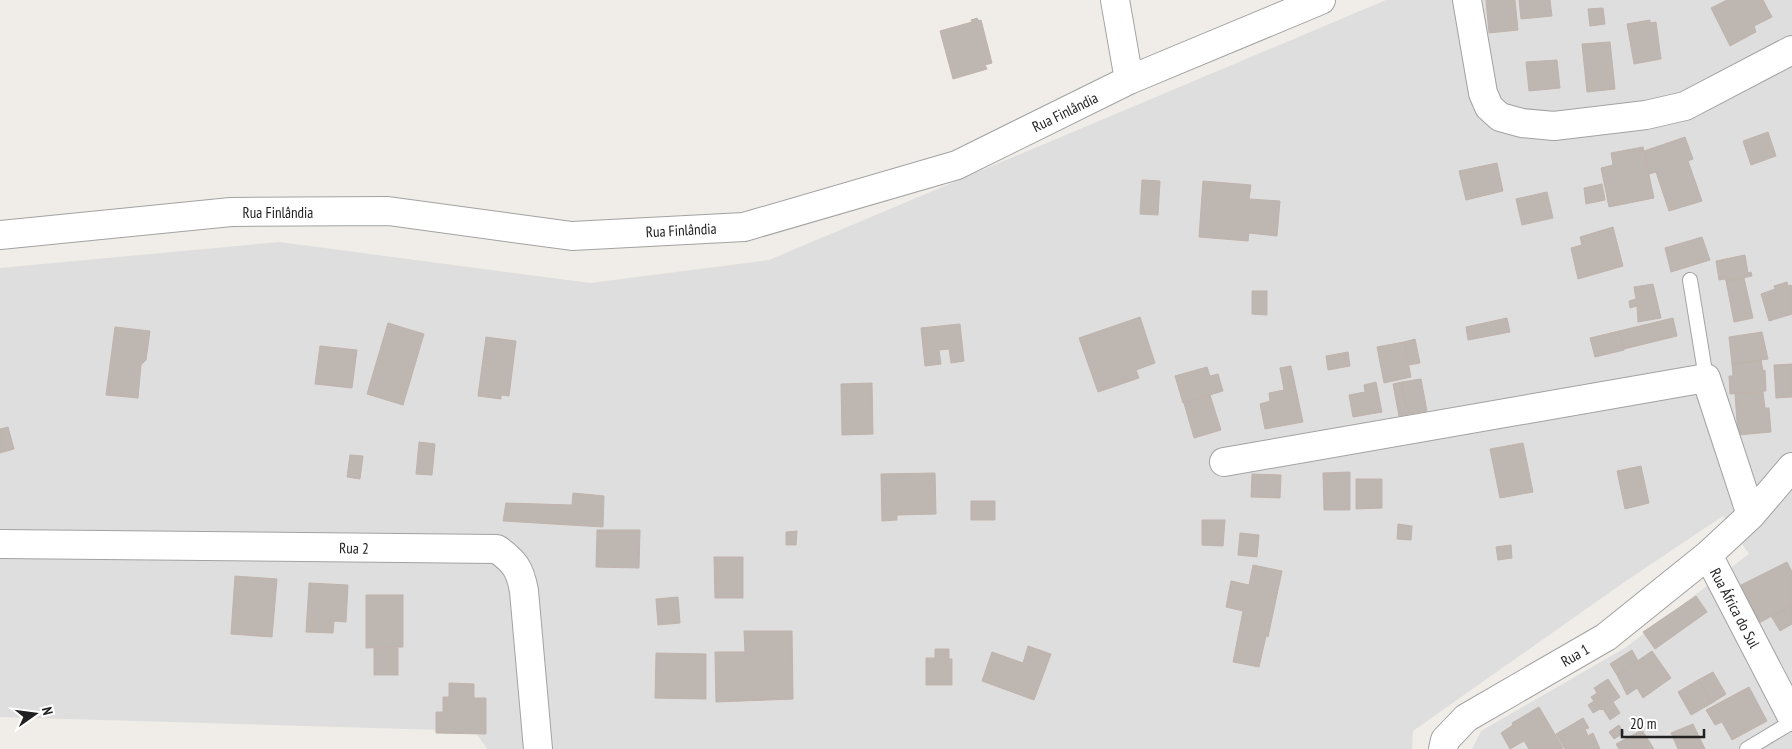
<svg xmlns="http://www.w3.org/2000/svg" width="1792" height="749" font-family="'PT Sans Narrow',sans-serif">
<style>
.residential{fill:#dedede}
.building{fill:#bdb6b1;stroke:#c1b3ac}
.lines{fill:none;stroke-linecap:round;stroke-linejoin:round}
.lane-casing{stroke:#a2a2a2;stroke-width:16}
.street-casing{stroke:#a2a2a2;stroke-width:30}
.lane{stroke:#fff;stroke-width:14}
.street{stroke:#fff;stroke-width:28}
.labels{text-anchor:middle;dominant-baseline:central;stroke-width:4.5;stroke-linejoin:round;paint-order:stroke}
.street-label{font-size:15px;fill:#212121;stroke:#fff}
</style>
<rect width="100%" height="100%" fill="#f0ede8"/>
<!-- residential -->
<path class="residential" d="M1386,0H1792V749H1472L1481,731L1625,648L1749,554L1723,516L1623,583L1413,731L1412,749H487L475,731L0,717V268L279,242L590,283L769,260Z"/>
<!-- building -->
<path class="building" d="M1486,0H1515L1518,30L1489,33Z
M1519,0H1550L1552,16L1521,19Z
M1727,0H1763L1772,17L1754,26L1756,32L1730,46L1711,8Z
M1603,8L1605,24L1590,26L1588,9Z
M977,18L979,21L981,20L992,63L985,65L987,69L953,79L940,31L972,22L971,20Z
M1650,20V23L1656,22L1661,59L1634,64L1627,24Z
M1610,42L1615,89L1587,92L1582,44Z
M1557,60L1560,88L1529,91L1526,62Z
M1768,132L1776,156L1751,165L1743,141Z
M1685,137L1693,159L1688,161L1702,201L1669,211L1656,172L1649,174L1644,151Z
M1643,147L1654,198L1609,207L1601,168L1613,165L1611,153Z
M1497,163L1503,191L1466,200L1459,171Z
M1142,180L1160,181L1158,215L1140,214Z
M1203,181L1251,185L1249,199L1280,201L1277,236L1249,233L1248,241L1199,237Z
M1602,184L1605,200L1586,204L1584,188Z
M1547,192L1553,218L1522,225L1516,199Z
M1613,227L1623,266L1578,279L1571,248L1582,245L1580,237Z
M1702,237L1710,260L1671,272L1665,248Z
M1745,255L1748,273L1751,272L1752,276L1726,281L1725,279L1719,280L1716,261Z
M1744,278L1753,318L1734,322L1726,281Z
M1787,282L1788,286L1791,285L1792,287V314L1769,321L1761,294L1775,289L1774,286Z
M1653,284L1661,318L1638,322L1637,306L1630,308L1629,301L1636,299L1634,287Z
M1252,291H1267V315L1252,314Z
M1140,317L1155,363L1136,370L1139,378L1098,392L1079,338Z
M1507,318L1510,332L1468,340L1466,327Z
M1673,318L1677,336L1624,349L1619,331Z
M388,323L424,334L403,405L367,394Z
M960,324L964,361L951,363L949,349L939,350L941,364L925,366L921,328Z
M115,327L150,331L146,360L141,365L138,398L106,395Z
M1619,331L1624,350L1595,357L1590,338Z
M1762,332L1768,359L1732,364L1729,337Z
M486,337L516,341L509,396L501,395V399L478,396Z
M1415,339L1420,363L1409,365L1404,342Z
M1404,342L1411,377L1384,383L1377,347Z
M320,346L357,350L352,388L315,384Z
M1348,352L1350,366L1328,370L1326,356Z
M1761,360L1763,371L1765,370L1766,391L1730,394L1729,376H1733L1732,364Z
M1792,364V397L1776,398L1774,365Z
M1291,366L1303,422L1265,429L1260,404L1270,401L1269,393L1284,390L1280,368Z
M1207,367L1210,376L1218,374L1223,391L1183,403L1175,376Z
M1421,379L1427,411L1409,414L1408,407H1406L1402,382Z
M1376,382L1382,412L1353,417L1349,395L1365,392L1364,385Z
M1402,382L1406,407H1408L1409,414L1399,416L1393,384Z
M872,383L873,434L842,435L841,384Z
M1763,392L1765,408H1769L1771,432L1738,435L1735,394Z
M1210,395L1221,430L1194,438L1184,403Z
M8,427L14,449L0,453V429Z
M419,442L435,444L432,475L416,474Z
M1523,443L1533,492L1500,498L1490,449Z
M350,455L363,456L360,479L347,477Z
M1641,466L1649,503L1625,509L1617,471Z
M1350,472V510H1324L1323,473Z
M935,473L936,514L897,515V520L882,521L881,474Z
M1252,474L1281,475L1280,498L1251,497Z
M1356,479H1382V508L1356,509Z
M573,493L604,496L603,527L503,521L506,503L572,505Z
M971,501H995V520H971Z
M1202,520H1225L1223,546L1202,545Z
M1398,524L1412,526L1411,540L1397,539Z
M597,530H640L639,568L596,567Z
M797,531L796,545H786V532Z
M1240,533L1259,535L1257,557L1238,555Z
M1511,545L1512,558L1498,560L1496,547Z
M714,557H743V598H715Z
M1787,562L1792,572V605L1759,623L1741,585Z
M1253,565L1282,571L1268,637L1266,636L1259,667L1233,662L1243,611L1226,607L1231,581L1249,585Z
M235,576L277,579L272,637L231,634Z
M309,583L348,585L346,622L334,621L333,633L306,632Z
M366,595H403V647L366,648Z
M1696,596L1707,612L1655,649L1643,632Z
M678,597L680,623L658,625L656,599Z
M1792,605V624L1780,631L1771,616Z
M744,631H792L793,699L716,702L715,652H745Z
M1028,646L1051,654L1034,700L982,681L992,652L1023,663Z
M374,648H398V675H374Z
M935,649H949V659H952V685H926V658H935Z
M1632,650L1638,661L1617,675L1610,664Z
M1652,651L1671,678L1643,698L1637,688L1627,695L1617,675Z
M656,653L706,654V699L655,698Z
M1713,672L1726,694L1712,703L1698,680Z
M1608,679L1620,697L1613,702L1620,713L1610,720L1603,709L1601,710L1600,709L1593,713L1588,705L1594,701L1591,697L1597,693L1594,688Z
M1698,680L1712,703L1691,715L1678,692Z
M449,683L474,684V698H486V734L436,733V712H443V697H449Z
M1749,687L1767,721L1732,740L1722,722L1715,725L1706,710Z
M1539,707L1563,748L1561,749H1529L1524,741L1510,749L1501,733L1513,725L1512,723Z
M1583,718L1589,728L1585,729L1588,736L1593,733L1600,749H1565L1556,734Z
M1693,724L1705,749H1678L1671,733Z
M1619,725L1624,733L1614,739L1609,732Z
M1642,730L1654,749H1619L1616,744Z"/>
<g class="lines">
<defs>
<path id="lane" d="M1690,280L1706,378
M1747,749L1792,722"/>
<path id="street" d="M1115,0L1129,80
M1467,0L1483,93L1489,107L1500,117L1522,123L1554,126L1646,115L1685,106L1792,50
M0,235L231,212L388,211L572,236L744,227L957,165L1129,80L1321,0
M1224,462L1706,378L1751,515
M1792,467L1751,515L1708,555L1792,717
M0,544L497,549C515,562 520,569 524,591L538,749
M1443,749L1445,740L1466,718L1606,637L1708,555"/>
</defs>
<!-- lane casing -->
<use href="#lane" class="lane-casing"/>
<!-- street casing -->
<use href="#street" class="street-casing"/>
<!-- lane -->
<use href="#lane" class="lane"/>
<!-- street -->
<use href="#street" class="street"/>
</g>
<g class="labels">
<!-- street labels -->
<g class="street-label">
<text transform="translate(1065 112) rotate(-26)">Rua Finlândia</text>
<text x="278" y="212">Rua Finlândia</text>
<text transform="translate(681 230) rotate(-3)">Rua Finlândia</text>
<text transform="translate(354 548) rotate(1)">Rua 2</text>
<text transform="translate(1735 608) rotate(62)">Rua África do Sul</text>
<text transform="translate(1575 655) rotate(-30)">Rua 1</text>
</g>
</g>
<!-- north arrow -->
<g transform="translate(35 714) rotate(76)" stroke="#ffffff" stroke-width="4" paint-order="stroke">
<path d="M0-4L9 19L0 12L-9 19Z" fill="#212121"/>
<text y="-8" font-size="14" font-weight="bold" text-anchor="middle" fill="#212121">N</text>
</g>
<!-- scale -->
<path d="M1622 729v8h82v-8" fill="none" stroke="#212121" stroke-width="2.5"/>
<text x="1630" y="729" font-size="15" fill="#212121" stroke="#ffffff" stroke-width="4" paint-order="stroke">20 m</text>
</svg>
